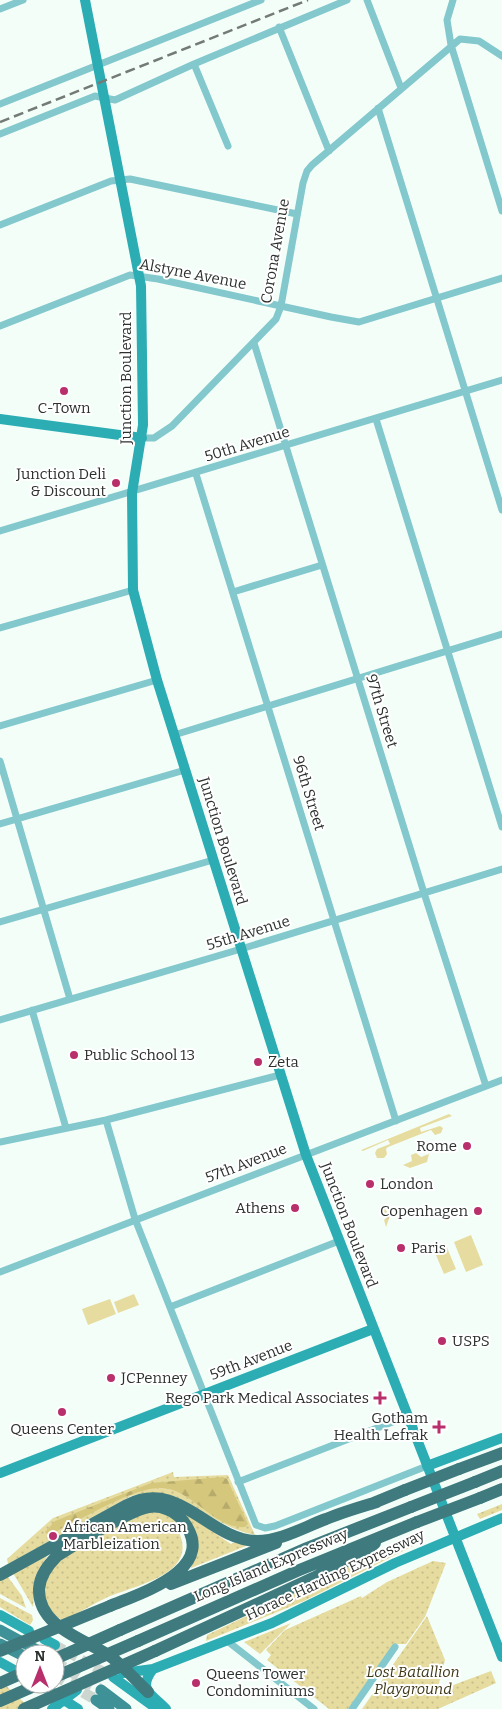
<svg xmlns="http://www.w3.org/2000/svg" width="502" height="1709" font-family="Bitter,serif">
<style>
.grass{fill:url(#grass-dots)}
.forest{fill:url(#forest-firs)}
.garden{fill:#e7dc9f}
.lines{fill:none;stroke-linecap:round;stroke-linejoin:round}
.secondary-tunnel{stroke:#ccd5d0;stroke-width:10;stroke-dasharray:10 5;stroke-linecap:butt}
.primary-tunnel{stroke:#ccd5d0;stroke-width:11;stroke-dasharray:11 5.5;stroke-linecap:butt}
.street{stroke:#82c8cc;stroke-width:7}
.secondary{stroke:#2cadb4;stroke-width:10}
.primary{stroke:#3e9196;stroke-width:11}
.highway{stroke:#3e7a7e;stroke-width:12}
.rail{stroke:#747b77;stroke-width:2.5;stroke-dasharray:10 5;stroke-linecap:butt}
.highway-bridge{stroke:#3e7a7e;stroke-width:12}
.poi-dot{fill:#b82f6c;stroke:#fff;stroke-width:2}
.labels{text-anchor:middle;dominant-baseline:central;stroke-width:4;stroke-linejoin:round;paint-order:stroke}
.street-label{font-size:15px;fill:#2c312e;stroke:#fff}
.poi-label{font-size:15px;fill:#2c312e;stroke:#fff;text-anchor:start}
.park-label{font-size:15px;font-style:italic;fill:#3f3918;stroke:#fff}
</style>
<defs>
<pattern id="grass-dots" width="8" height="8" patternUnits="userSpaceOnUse" patternTransform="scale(1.25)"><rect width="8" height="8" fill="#e7dc9f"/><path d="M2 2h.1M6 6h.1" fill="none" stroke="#c6bd89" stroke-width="1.8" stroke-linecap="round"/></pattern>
<pattern id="forest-firs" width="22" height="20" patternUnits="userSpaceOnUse" patternTransform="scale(1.25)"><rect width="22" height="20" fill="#d5c77c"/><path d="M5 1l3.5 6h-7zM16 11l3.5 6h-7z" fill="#b7ab6c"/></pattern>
</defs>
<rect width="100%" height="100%" fill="#f4fef9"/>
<!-- grass -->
<path class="grass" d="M379,1208L385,1209L390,1216L386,1227L384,1220L387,1217L386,1214H382Z
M173,1472L174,1477L228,1475L255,1535C207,1526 182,1482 131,1496L8,1564L7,1559L53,1518Z
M502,1504V1510L480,1519L477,1514Z
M147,1511C160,1512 169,1513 177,1523L175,1525C205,1573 139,1584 108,1597C93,1604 78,1613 63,1621C39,1605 38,1585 55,1562C62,1554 132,1519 147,1511Z
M185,1513L231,1544L237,1541L245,1543L246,1546L191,1568Z
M422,1535L421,1542L304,1601L206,1641L207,1635L371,1556Z
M48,1554L36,1578L33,1607L13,1573Z
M433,1561L446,1563L425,1617L406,1644H395L348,1709H329L267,1660L271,1655L266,1650L285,1630L361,1596L362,1598L387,1582Z
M8,1577L22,1596L26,1608L0,1594V1580Z
M0,1598L32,1615L33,1620L30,1625L0,1607Z
M427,1616L445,1660L437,1691L491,1671L496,1683L438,1709H362Z
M291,1623L260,1654L244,1642Z
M0,1680L31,1709H0Z"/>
<!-- forest -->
<path class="forest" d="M223,1477L227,1479L248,1524L245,1527C216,1530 192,1490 163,1488C135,1486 87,1517 60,1529L50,1537L45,1532L55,1521L151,1483Z"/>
<!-- garden -->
<path class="garden" d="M449,1114L452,1116L420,1128L421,1132L440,1126L443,1128L441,1133L435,1135L431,1130L388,1147L386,1149L387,1154L384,1158H377L375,1153L377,1149L390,1144L388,1140L363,1151L361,1150Z
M416,1153L421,1157L429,1154L427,1162L410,1168L403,1165L412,1161L411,1155Z
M471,1235L483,1265L466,1272L454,1242Z
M445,1243L456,1269L444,1274L433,1248Z
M134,1294L139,1305L118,1313L114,1302Z
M110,1299L116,1314L88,1325L82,1309Z
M490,1684L491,1685L429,1709L432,1705Z"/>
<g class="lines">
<!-- secondary-tunnel -->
<path class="secondary-tunnel" d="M55,1645L109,1675"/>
<!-- primary-tunnel -->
<path class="primary-tunnel" d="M55,1662L101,1690
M55,1675L96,1700"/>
<!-- street -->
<path class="street" d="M367,0L401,88
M453,0L447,20L451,45L502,211
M0,9L23,0
M279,27L329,151
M194,64L228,146
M0,104L261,0
M378,108L502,510
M0,134L95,96L115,100L194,64L347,0
M0,225L111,181L130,179L297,214
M0,326L130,275L158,279L331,317L359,322L502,278
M254,343L424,893L486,1086
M376,419L502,827
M142,438H154L172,426L276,319L281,306L303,183L307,171L312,165L460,39L479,41L502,56
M196,474L396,1121
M0,531L502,380
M233,592L322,565
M0,628L133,590
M0,726L157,680
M174,735L502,634
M0,761L70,999
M0,824L185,770
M0,922L213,860
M32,1010L66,1128
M0,1020L241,949L502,869
M106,1120L135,1219L256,1525L265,1528L275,1526L427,1466
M0,1142L106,1120L280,1075
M0,1272L502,1080
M170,1307L339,1241
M238,1482L408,1416
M226,1640L314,1709
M352,1709L395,1647"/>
<!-- secondary -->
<path class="secondary" d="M85,0L141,286L143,425L132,493L133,590L157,680L306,1155L502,1657
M0,419L142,438
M427,1466L502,1438
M0,1473L373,1329
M0,1615L29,1631
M44,1639L55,1645
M0,1662L25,1676
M153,1669C137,1690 152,1694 166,1709
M123,1673L153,1669L272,1623L395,1563L502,1518
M113,1677L157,1709
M39,1684L78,1709
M52,1709L77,1690"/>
<!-- primary -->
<path class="primary" d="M0,1630L37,1650
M0,1644L24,1656
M101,1690L126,1709
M96,1700L109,1709"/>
<!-- highway -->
<path class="highway" d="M459,1469L502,1453
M475,1482L502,1471
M480,1498L502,1489
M371,1504L405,1490
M0,1575L127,1505C180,1478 208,1540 257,1541C281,1541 304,1527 326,1519C343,1512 360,1507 377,1502
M171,1584L276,1543
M110,1606C141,1593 220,1569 183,1521C175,1511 161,1505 149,1507C132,1509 74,1545 57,1556C48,1565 40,1575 39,1589C38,1628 86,1639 111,1657C125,1667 136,1681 148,1692
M120,1630L307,1548L411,1507
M138,1641L297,1571L417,1522
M155,1651L313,1578L364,1552L375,1543"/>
<!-- rail -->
<path class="rail" d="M0,122L308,0"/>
<!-- highway-bridge -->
<path class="highway-bridge" d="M405,1490L459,1469
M411,1507L475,1482
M417,1522L480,1498
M0,1651L110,1606
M55,1659L120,1630
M55,1677L138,1641
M0,1683L25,1672
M0,1701L39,1684
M24,1709L155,1651"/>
</g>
<!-- markers -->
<g class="poi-dot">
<circle cx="64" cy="391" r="5"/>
<circle cx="116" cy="483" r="5"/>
<circle cx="74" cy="1055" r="5"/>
<circle cx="258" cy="1062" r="5"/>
<circle cx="467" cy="1146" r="5"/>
<circle cx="370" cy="1184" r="5"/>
<circle cx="295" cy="1208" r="5"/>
<circle cx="478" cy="1211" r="5"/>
<circle cx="401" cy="1248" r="5"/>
<circle cx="442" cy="1341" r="5"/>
<circle cx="111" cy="1378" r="5"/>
<path d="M377.5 1390.5h5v5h5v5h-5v5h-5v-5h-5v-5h5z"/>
<circle cx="62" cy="1412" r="5"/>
<path d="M436.5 1419.5h5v5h5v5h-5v5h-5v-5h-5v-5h5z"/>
<circle cx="53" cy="1536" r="5"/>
<circle cx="196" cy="1683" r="5"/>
</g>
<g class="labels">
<!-- street labels -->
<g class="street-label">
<text transform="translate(275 251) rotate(-80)">Corona Avenue</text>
<text transform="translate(193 274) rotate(11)">Alstyne Avenue</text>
<text transform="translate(126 378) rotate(-90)">Junction Boulevard</text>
<text transform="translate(247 444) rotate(-17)">50th Avenue</text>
<text transform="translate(382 711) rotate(73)">97th Street</text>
<text transform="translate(309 793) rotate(73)">96th Street</text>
<text transform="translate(223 841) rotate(73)">Junction Boulevard</text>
<text transform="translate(248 933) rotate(-17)">55th Avenue</text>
<text transform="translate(246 1163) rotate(-21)">57th Avenue</text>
<text transform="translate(349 1225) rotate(69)">Junction Boulevard</text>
<text transform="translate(251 1360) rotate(-21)">59th Avenue</text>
<text transform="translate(271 1565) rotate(-23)">Long Island Expressway</text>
<text transform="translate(335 1575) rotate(-25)">Horace Harding Expressway</text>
</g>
<!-- poi labels -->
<g class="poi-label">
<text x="64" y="408" text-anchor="middle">C-Town</text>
<text x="106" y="474" text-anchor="end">Junction Deli<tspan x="106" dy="17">&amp; Discount</tspan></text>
<text x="84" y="1055">Public School 13</text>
<text x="268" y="1062">Zeta</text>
<text x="457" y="1146" text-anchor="end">Rome</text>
<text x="380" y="1184">London</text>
<text x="285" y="1208" text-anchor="end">Athens</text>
<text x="468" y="1211" text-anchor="end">Copenhagen</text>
<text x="411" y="1248">Paris</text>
<text x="452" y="1341">USPS</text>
<text x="121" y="1378">JCPenney</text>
<text x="369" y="1398" text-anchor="end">Rego Park Medical Associates</text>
<text x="428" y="1418" text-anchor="end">Gotham<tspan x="428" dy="17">Health Lefrak</tspan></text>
<text x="62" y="1429" text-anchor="middle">Queens Center</text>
<text x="63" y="1527">African American<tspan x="63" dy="17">Marbleization</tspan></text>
<text x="206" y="1674">Queens Tower<tspan x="206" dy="17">Condominiums</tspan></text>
</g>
<!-- park labels -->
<g class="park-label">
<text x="413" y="1672">Lost Batallion<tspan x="413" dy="17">Playground</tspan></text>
</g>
</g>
<!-- north arrow -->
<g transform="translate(40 1669)"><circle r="24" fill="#ffffff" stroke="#abadab"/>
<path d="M0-4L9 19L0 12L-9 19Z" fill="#b82f6c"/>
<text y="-8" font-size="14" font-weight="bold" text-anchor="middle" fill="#2c312e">N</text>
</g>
</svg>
